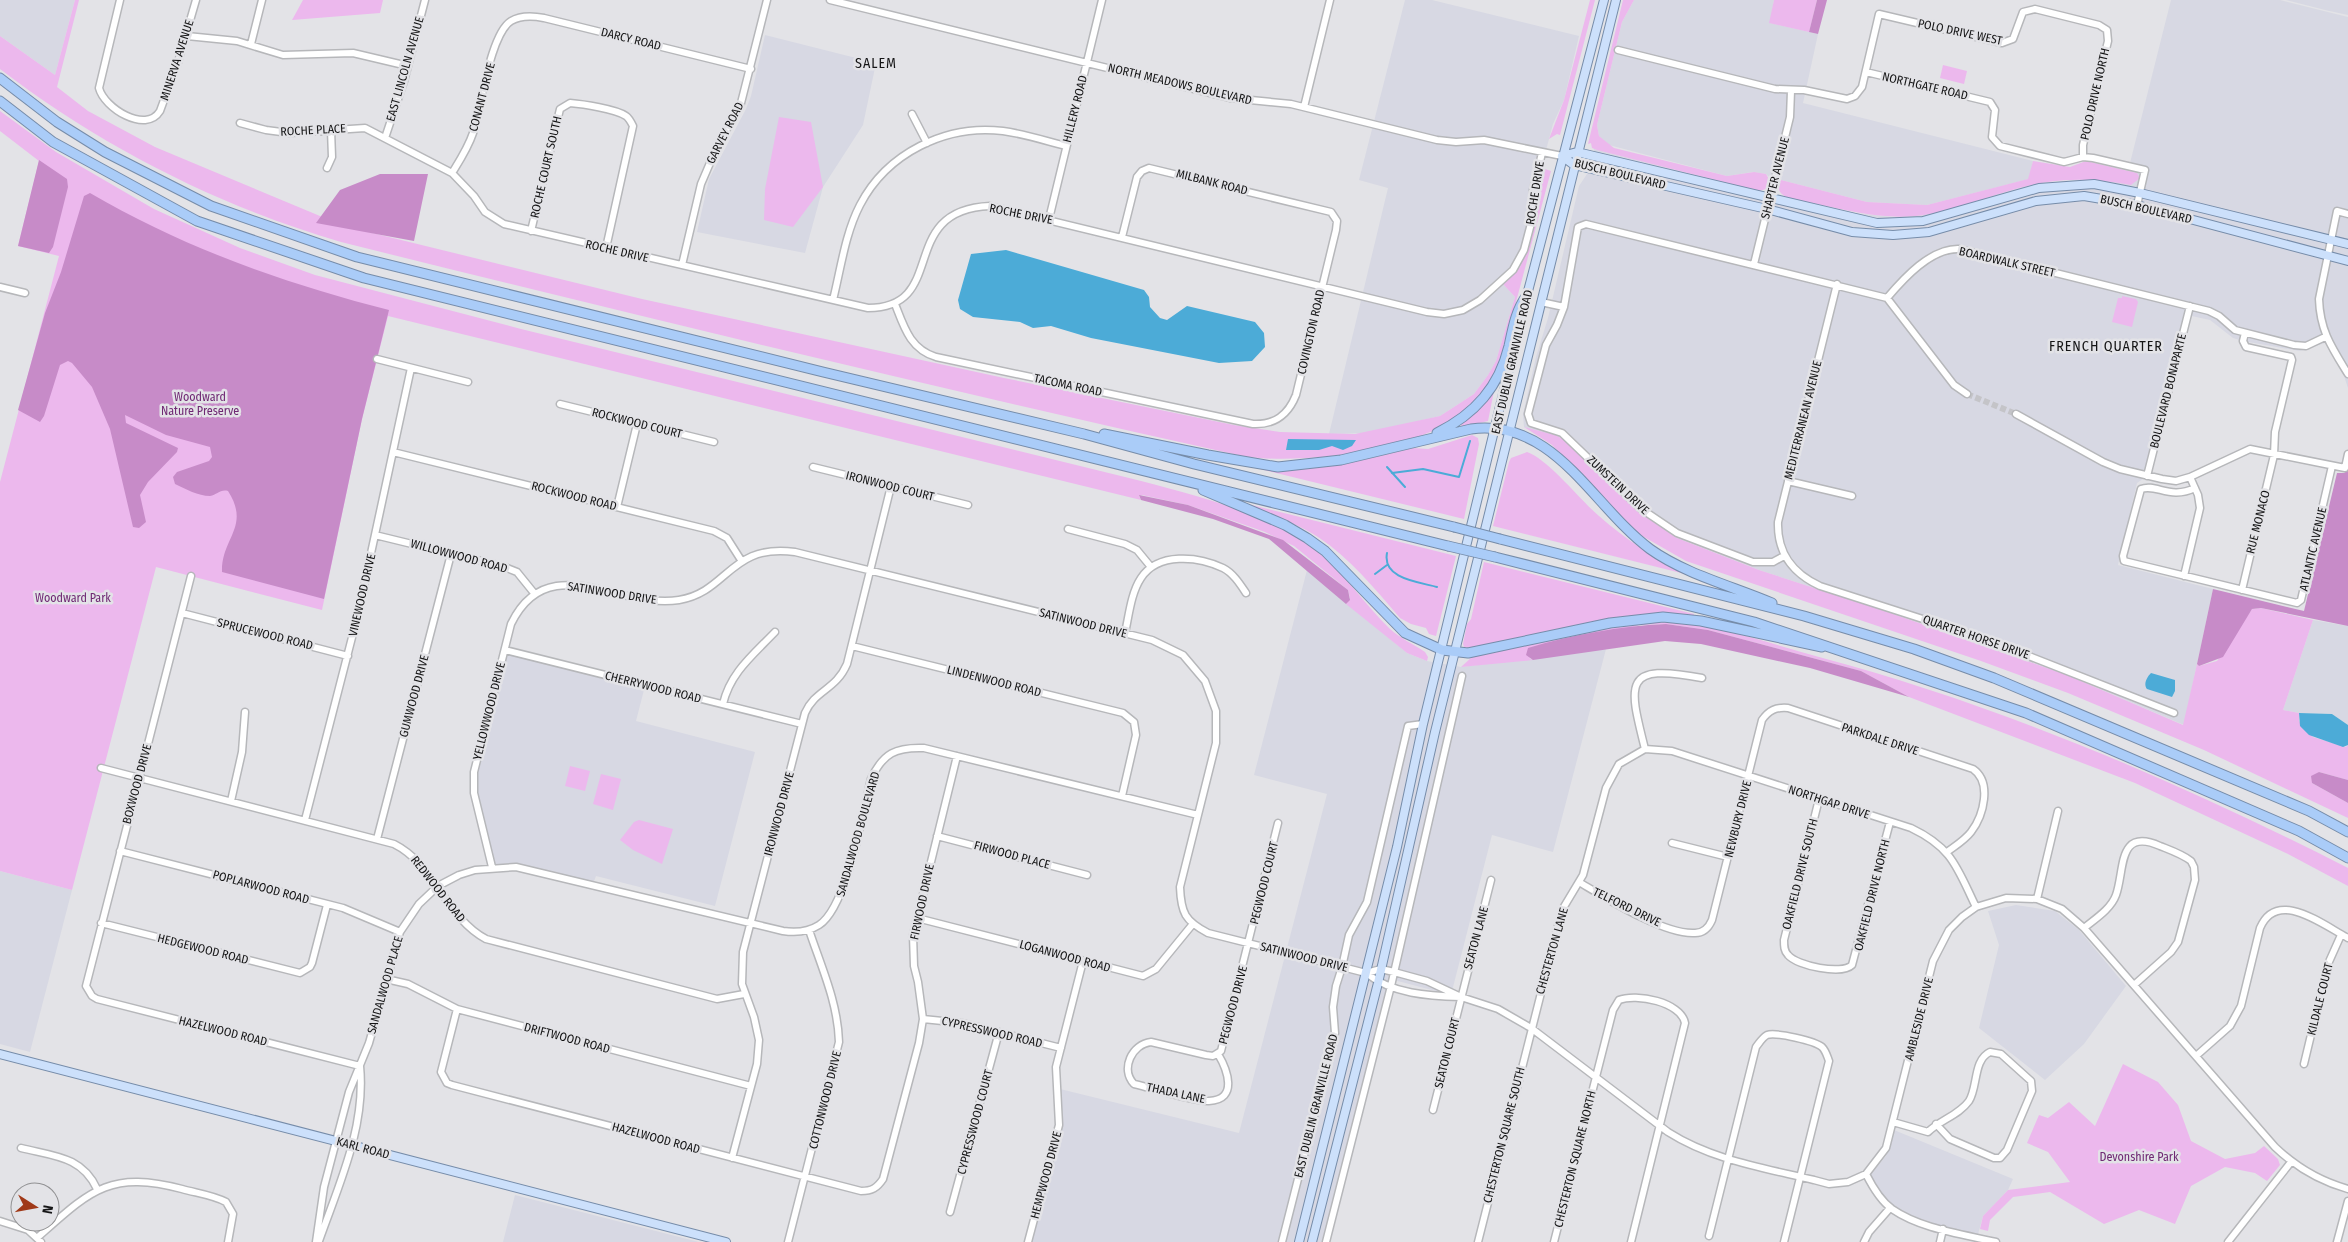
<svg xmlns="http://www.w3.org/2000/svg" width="2348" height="1242" font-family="'Fira Sans Condensed',sans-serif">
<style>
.built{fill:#d7d8e3}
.green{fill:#ecb8ed}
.forest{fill:#c78bc8}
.water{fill:#4cabd7}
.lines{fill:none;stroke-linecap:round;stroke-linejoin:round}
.stream{stroke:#4cabd7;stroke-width:2}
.minor-tunnel{stroke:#c4c4c8;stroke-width:6;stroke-dasharray:6 3;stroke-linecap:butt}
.minor-casing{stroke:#b6b7ba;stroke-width:9}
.major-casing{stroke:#768ca9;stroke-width:10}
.highway-casing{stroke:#768ca9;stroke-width:11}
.minor{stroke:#fff;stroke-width:6}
.major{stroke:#cce0fb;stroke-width:8}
.highway{stroke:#aaccf8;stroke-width:9}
.highway-bridge-casing{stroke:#768ca9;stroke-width:11;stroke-linecap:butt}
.highway-bridge{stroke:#aaccf8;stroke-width:9}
.labels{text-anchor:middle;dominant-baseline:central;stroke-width:5;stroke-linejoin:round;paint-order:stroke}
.street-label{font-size:12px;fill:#151516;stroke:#e3e3e7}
.park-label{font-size:12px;fill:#6f2873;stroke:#e3e3e7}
.neighbourhood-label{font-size:14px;letter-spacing:1px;fill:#151516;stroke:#e3e3e7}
</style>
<rect width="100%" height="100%" fill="#e3e3e7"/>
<!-- built -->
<path class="built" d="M0,0H75L55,75L0,36Z
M1405,0H1432L1579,36L1564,100L1553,124L1545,154L1536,190V209L1523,260L1520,267L1503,284L1515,297L1496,361L1488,375L1474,394L1440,416L1366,433L1329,434L1388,188L1359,180Z
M1634,0H1774L1770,23L1818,34L1803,103L2033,161L2029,179L1927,205L1867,202L1769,177L1766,174L1753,172L1727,176L1609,145L1599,136L1597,125L1622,22Z
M2171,0H2280L2348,17V388L2343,373L2325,343L2300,351L2243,341L2233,338L2210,320L2187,315L2147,476L2137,483L2118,565L2213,589L2184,725L2067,675L1882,610L1759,570L1677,538L1637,511L1563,439L1524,427L1523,414L1536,357L1548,318L1579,186L1587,174L1594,149L1788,198L1855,213L1893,217L1933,213L2032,184L2081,180L2107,181L2137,173L2128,171Z
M2286,0H2348V15L2325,10Z
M765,35L876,63L863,125L823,187L805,253L697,232L709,179L746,109L751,96Z
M1307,570L1407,653L1427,661L1461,667L1606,649L1553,852L1492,835L1451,995L1390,979L1325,1242H1028L1059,1125L1056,1088L1239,1133L1327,794L1254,775Z
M2313,620L2348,626V725L2332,714L2299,713L2283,710Z
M504,650L645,686L636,721L755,752L715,906L596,876L593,884L530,868L493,867L472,784Z
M0,871L72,890L30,1052L0,1044Z
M2016,905L2055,911L2079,930L2126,986L2084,1044L2045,1080L1979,1028L1999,945L1988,911Z
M1894,1130L2013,1179L2008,1190L1983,1216L1977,1238L1917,1223L1887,1206L1865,1181L1886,1156Z
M515,1195L699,1242H503Z"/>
<!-- green -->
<path class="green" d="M75,0H79L57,87L88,111L155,147L344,226L642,299L1004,378L1234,425L1280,432L1355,434L1440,416L1474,394L1488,375L1496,361L1515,297L1503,284L1520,267L1523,260L1536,209V190L1542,168L1551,171L1501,358C1493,377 1484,395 1469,409C1420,451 1309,464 1247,457C944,390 642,317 341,242C218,206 102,147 0,69V36L55,75Z
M303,0H383L380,13L292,20Z
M1590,0H1595L1560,135L1557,134L1549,139L1564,100Z
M1623,0H1634L1622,22L1597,125L1599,136L1614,148L1727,176L1754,172L1766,174L1770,181L1766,189L1759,191L1597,150L1592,148L1591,143L1588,144Z
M1774,0H1817L1809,32L1769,23Z
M1943,65L1967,71L1964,84L1940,78Z
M0,111L56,152L154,209L240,248L315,275L521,329L1129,478C1191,494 1268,512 1319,553C1346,575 1365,605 1390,629C1400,638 1413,644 1425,652L1428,657L1427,661L1407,653L1346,604L1350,598L1348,590L1294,546L1265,532L1188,505L1142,495L1139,496L1141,500L388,316L362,419L322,610L156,567L72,890L0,871V482L59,256L18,246L39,161L0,131Z
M779,117L811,122L823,187L793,227L764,220L765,189Z
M2033,161L2070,167L2086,161L2137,173L2140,178L2131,185C2103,180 2076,178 2048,182C2003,188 1958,212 1915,216C1881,219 1849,211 1817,204C1805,201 1784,201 1779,190L1778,185L1781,180L1867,202L1927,205L2028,179Z
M2122,296L2136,299L2138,302L2132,327L2112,322L2118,298H2122Z
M1494,391L1488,421L1462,427L1461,425L1483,405Z
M1524,427L1555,435L1563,439L1637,511L1677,538L1759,570L1882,610L2067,675L2183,725L2197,664L2199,666L2217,661L2252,609L2261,608L2313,620L2283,710L2299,713V721L2313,737L2346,747L2348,745V780L2319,772L2312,783L2348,803V818L2204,750L2068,693L1981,661L1686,561L1637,533L1552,445Z
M1472,435L1478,438L1479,444L1464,519L1252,467L1302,469L1345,464L1413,448L1428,449Z
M1527,452C1548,459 1581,501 1599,516C1626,540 1654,557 1685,574L1493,526L1509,462L1511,458Z
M1248,504L1456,556L1436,636L1429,634L1426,628L1411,624L1400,618C1375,589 1350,558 1318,537C1296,523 1271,515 1247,506Z
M1484,562L1694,614V617L1674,615L1471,649L1464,647L1463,644L1467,624L1471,619Z
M1673,622C1722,626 1771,644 1819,657C2003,706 2179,782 2348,868V886L2288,854L2135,783L1909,697L1861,671L1708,630L1666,624L1640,625L1529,658L1533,660L1461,667L1472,657C1534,644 1610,621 1673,622Z
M570,766L590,771L585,791L565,786Z
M601,774L621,779L613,810L593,804Z
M639,820L673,829L662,864L633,850L620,840L634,822Z
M2123,1064L2158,1082L2178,1105L2191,1141L2225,1159L2255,1153L2264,1146L2278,1159L2280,1165L2267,1181L2255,1173L2225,1167L2191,1186L2175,1224L2139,1210L2104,1224L2050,1192L2013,1197L1990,1220L1988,1231L1980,1229L1983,1216L2008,1190L2070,1182L2048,1152L2027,1143L2039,1115L2048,1118L2069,1102L2095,1126Z"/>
<!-- forest -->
<path class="forest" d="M1817,0H1827L1818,34L1809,32Z
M39,160L67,179L68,187L53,247L49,253L18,246Z
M380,174H428L414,241L316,223L340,190Z
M90,193C184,248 284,283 389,310L362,419L324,599L222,572C221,538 251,527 228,491C220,489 217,495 210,496C198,496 186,489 175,484L173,477L177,472L209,461L212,457L210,447L166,435L125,415L126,423L178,448L177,452L148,482L140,495L146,522L139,528L133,527L110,429L92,387L72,363L68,361L60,365L44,416L40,422L18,410L45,313L61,272L84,196Z
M2348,470V626L2261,608L2252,609L2223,657L2199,666L2197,664L2213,589L2304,611L2337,473H2344Z
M1139,495L1188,505L1283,540L1348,590L1350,600L1346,604L1269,539L1213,519L1141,500Z
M1666,624L1708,630L1861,671L1909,697L1810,668L1701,644L1665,641L1533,660L1526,655L1528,648C1571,635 1620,626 1666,624Z
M2319,772L2348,780V803L2312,783L2311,776Z"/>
<!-- water -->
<path class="water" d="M1006,250L1144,290L1149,297L1150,307L1160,318L1167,320L1187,306L1255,322L1264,333L1265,347L1252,361L1219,363L1091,338L1051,326L1033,328L1020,322L973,317L960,309L958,300L971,254Z
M1288,439L1356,440L1352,446L1343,450L1332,446L1319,450H1286Z
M2151,673L2175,680V691L2172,697L2147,689C2143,684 2147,677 2151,673Z
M2299,713L2332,714L2348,725V745L2343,747L2309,735L2300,726Z"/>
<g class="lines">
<!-- stream -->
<path class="stream" d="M1387,467L1405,487
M1392,473L1423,469L1459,477L1470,441
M1387,553C1382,579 1419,582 1437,587
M1375,574L1387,565"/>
<!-- minor-tunnel -->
<path class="minor-tunnel" d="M1967,394L2016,414"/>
<defs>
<path id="minor" d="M120,0L99,88C104,108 146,134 160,111L178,62L196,0
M830,0L1230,98L1291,104L1437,140L1456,142L1484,140L1562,156
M187,36L237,41L283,55L353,53L408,66
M251,44L262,0
M1618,50L1775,89L1804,90L1847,99L1855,96L1862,87L1879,14L2002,43L2013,39L2023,12L2035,9L2099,25L2107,30L2108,41L2083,145V157
M1866,72L1990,102L1995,110L1992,137L2000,146L2064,162L2083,157L2093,158L2145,170L2137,205
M1304,107L1330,0
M912,114L927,143
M240,123L266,130L289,133L365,128L452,173L474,196L485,212L504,224L868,308C950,308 895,210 990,206L1427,312L1444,314L1463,310L1480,300L1513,270L1524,250L1533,216V190L1542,153
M385,138L404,81L425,0
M327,168L332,157L331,130
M452,173C460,160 468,148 473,133C481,108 490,34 511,21C521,15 534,16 544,18L751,69
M2348,214L2337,211L2319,299C2320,331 2332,348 2348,374
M1049,219L1102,0
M531,231L560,109L570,103C582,104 616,109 626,116C629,118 631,122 633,126L606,248
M1754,264L1790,117L1791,91
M682,265L701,184L716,149L741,103L767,0
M1837,284L1778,522C1777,553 1792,573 1820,586L1988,640L2174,713
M0,287L25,293
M1887,298C1904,278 1931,248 1959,249L2209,311L2219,316L2235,330L2294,345L2306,346L2325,337
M833,300C841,268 845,234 860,205C887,153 946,124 1003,131C1025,134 1046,141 1066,146
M1541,302L1564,307
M895,304C904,327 910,349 936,357L1253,424C1275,425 1288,415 1296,395L1336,230L1337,221L1331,212L1149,168L1142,171L1137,177L1122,237
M377,359L468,382
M560,404L714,442
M2016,414L2103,462L2120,469L2162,479L2176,481L2190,477L2250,449L2345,468L2348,454
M393,452L714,531L727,538L741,560
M813,467L968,505
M2147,476L2190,306
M1788,481L1852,496
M2195,488C2170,500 2156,483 2141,489L2123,556L2124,561L2297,603L2301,600L2332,466
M617,507L637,424
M1068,529L1125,544L1137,550L1151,567
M375,535L502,566L517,572L534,593
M1784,556L1773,562H1753L1677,533L1640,508L1562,433L1531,423L1528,414L1546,345L1557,325L1564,307L1578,227L1586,224L1887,298L1954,385L1967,394
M191,576L86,986L92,996L97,999L360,1066
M2184,576L2200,508L2198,495L2190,477
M2242,590L2274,455L2275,432L2292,360L2291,357L2246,347L2243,341L2245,333
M182,613L348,656
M1125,633C1129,615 1131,593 1141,578C1158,552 1198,556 1223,568C1233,573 1240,584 1246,593
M852,646L1123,713L1134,722L1136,735L1122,796
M505,650L802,724
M723,704C730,673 753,655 775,632
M1645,749L1672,751L1911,828C1953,848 1957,868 1976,907
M1645,749C1628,682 1623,663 1702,678
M101,768L394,844C436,865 445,917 486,939L717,999L744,994
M1819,799L1784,940C1784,946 1784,951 1788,955C1797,966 1842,975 1852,965L1890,822
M231,801L242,752L245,712
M305,820L357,618L411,368
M937,836L1087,875
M377,839L451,554
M1672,843L1728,857
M120,851L343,908L400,932
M492,867L474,793V772L511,624C548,547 619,610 679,600C728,592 730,543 795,552L1152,640L1183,655L1205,681L1216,711V743L1180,887C1181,913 1185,921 1208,933L1366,973C1392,994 1429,996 1461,997
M1579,882C1606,898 1664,935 1695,933C1704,933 1709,927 1712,920L1762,720C1769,710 1776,707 1788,708L1973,769C1992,782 1984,815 1971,832C1965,840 1955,846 1947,852
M2037,899L2058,811
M917,918L1143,976L1156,969L1192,925
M101,923L300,973L310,967L312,963L327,905
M2084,928C2095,919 2111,909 2116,895C2125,870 2117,827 2160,846C2170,850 2182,854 2191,861L2194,867L2195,880L2178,942L2171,952L2134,985
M1366,973L1381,969L1394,972L1427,981L1461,997L1498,1009L1531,1028L1668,1132C1712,1160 1764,1168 1814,1180L1829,1184L1848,1182L1866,1174L1886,1148L1933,961L1949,930L1962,917L1976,907L2006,898L2037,899L2062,909L2084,928L2275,1147C2297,1168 2319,1181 2348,1189
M386,979L408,984L457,1009L751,1086
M457,1009L441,1072L447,1083L452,1085L861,1191C872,1191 877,1188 883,1179L919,1043L923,1019L918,982L914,966L913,935L957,756
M923,1019L962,1023L1061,1048
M1218,1054C1227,1069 1239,1100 1209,1101C1193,1102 1152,1088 1134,1084C1120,1069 1132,1044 1151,1042L1206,1055L1213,1056L1221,1051L1278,823
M2196,1056L2230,1026L2241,1006L2260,928C2277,888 2323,925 2348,938
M2304,1064L2328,964L2341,935
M1433,1110L1491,880
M1893,1122L1928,1132C1940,1120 1959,1115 1969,1101C1978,1087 1973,1060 1990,1052L2001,1054L2031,1081L2032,1091L2007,1150L2000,1158H1994L1950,1139L1936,1124
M21,1148C53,1156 82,1156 97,1189
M732,1158L757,1064L759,1040L754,1017L742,984L743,952L805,713C815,690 836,690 847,664L891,486
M1866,1174C1872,1186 1881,1201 1892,1209C1921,1229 1962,1234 1996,1242
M950,1212L999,1032
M0,1221L28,1230L41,1242
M1709,1236L1756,1047C1760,1042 1762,1038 1767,1035C1776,1032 1815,1041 1822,1047C1826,1051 1827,1056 1829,1061L1784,1242
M38,1237C90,1191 109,1170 182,1189C196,1193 213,1195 226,1202L233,1214L228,1242
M319,1241C339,1184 366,1127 360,1066
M316,1242L324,1187L349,1092L369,1043L400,932L419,904L438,886L459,875L475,870L516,867L783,931C796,933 808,932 819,925C847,907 863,812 871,779C883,753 896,747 924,748L1198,815
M788,1242L839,1042C838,1003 821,966 809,930
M1028,1242L1059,1125L1056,1067L1083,961
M1282,1242L1335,1033L1333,1007L1336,986L1342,967L1349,935L1367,902L1408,726L1423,724
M1326,1242L1391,986L1462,676
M1478,1242L1562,910L1583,875L1606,788L1619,764L1645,749
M1554,1242L1613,1010L1619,1000C1636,993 1681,1002 1685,1023L1631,1242
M1864,1242L1869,1232L1890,1208
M1940,1242L1943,1229
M2228,1242L2291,1162
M2337,1242L2348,1201"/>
<path id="major" d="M1562,156L1574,165L1767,209L1852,232L1893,235L1929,232L2036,201L2084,196L2137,205L2348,261
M1562,156L1577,152L1877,223L1923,221L2039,188L2094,184L2140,193L2348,244
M0,1054L726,1242
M1299,1242L1397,847L1423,724L1527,295L1604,0
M1312,1242L1378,983L1435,732L1616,0"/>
<path id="highway" d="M0,78L57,122L105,152L211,206L357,257L823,372L1084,434L1194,464L1454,527
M0,101L53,142L197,221L364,278L1448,546
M1437,433C1475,414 1499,387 1509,346C1513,327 1516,310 1527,295
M1104,434L1208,455L1278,467L1341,460L1471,429C1555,418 1592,506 1650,549C1685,574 1732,586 1772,603
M1203,490L1285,525L1307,538L1325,551L1405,633L1442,650L1468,653L1610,623L1663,617L1701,621L1822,647
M1500,539L1804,616L1914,649L1994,678L2309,811L2348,832
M1495,557L1754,622L2026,713L2299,831L2348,858"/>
</defs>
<!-- minor casing -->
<use href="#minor" class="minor-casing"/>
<!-- major casing -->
<use href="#major" class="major-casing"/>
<!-- highway casing -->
<use href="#highway" class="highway-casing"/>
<!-- minor -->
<use href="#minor" class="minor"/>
<!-- major -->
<use href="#major" class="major"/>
<!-- highway -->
<use href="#highway" class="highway"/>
<defs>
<path id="highway-bridge" d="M1454,527L1500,539
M1448,546L1495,557"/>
</defs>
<!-- highway-bridge casing -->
<use href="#highway-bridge" class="highway-bridge-casing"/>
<!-- highway-bridge -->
<use href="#highway-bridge" class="highway-bridge"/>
</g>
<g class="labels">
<!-- street labels -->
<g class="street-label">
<text transform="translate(1960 32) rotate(12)">POLO DRIVE WEST</text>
<text transform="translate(631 39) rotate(14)">DARCY ROAD</text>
<text transform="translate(177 60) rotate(-72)">MINERVA AVENUE</text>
<text transform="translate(405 69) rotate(-74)">EAST LINCOLN AVENUE</text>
<text transform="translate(1180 84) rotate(13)">NORTH MEADOWS BOULEVARD</text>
<text transform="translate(1925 86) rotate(13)">NORTHGATE ROAD</text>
<text transform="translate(2095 94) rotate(-77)">POLO DRIVE NORTH</text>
<text transform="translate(482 97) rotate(-75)">CONANT DRIVE</text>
<text transform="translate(1075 109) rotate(-76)">HILLERY ROAD</text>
<text transform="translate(313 130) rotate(-3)">ROCHE PLACE</text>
<text transform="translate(725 133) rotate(-63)">GARVEY ROAD</text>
<text transform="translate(546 167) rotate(-77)">ROCHE COURT SOUTH</text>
<text transform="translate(1620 174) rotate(14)">BUSCH BOULEVARD</text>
<text transform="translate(1775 178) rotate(-76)">SHAPTER AVENUE</text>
<text transform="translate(1212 182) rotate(14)">MILBANK ROAD</text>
<text transform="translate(1535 193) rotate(-81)">ROCHE DRIVE</text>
<text transform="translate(2146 209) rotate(13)">BUSCH BOULEVARD</text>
<text transform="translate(1021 214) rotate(11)">ROCHE DRIVE</text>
<text transform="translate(617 251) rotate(13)">ROCHE DRIVE</text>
<text transform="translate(2007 262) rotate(13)">BOARDWALK STREET</text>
<text transform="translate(1311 332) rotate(-77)">COVINGTON ROAD</text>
<text transform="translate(1512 362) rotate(-77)">EAST DUBLIN GRANVILLE ROAD</text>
<text transform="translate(1068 385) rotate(12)">TACOMA ROAD</text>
<text transform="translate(2168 391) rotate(-76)">BOULEVARD BONAPARTE</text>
<text transform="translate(1803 420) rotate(-76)">MEDITERRANEAN AVENUE</text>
<text transform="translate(637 423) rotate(14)">ROCKWOOD COURT</text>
<text transform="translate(1618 485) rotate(43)">ZUMSTEIN DRIVE</text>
<text transform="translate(890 486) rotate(14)">IRONWOOD COURT</text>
<text transform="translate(574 496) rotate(14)">ROCKWOOD ROAD</text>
<text transform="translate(2258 522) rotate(-76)">RUE MONACO</text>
<text transform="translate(2313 549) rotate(-77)">ATLANTIC AVENUE</text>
<text transform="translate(459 556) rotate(15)">WILLOWWOOD ROAD</text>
<text transform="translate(612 593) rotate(9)">SATINWOOD DRIVE</text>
<text transform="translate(362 595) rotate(-77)">VINEWOOD DRIVE</text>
<text transform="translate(1083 623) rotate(14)">SATINWOOD DRIVE</text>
<text transform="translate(265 634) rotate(14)">SPRUCEWOOD ROAD</text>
<text transform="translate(1976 637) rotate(19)">QUARTER HORSE DRIVE</text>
<text transform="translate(994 681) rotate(14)">LINDENWOOD ROAD</text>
<text transform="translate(653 687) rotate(14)">CHERRYWOOD ROAD</text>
<text transform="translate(414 696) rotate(-75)">GUMWOOD DRIVE</text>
<text transform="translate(489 711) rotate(-76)">YELLOWWOOD DRIVE</text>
<text transform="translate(1880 739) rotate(18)">PARKDALE DRIVE</text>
<text transform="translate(137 784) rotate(-75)">BOXWOOD DRIVE</text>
<text transform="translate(1829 802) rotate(18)">NORTHGAP DRIVE</text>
<text transform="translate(779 814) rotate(-75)">IRONWOOD DRIVE</text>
<text transform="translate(1738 819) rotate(-76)">NEWBURY DRIVE</text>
<text transform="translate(858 834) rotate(-74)">SANDALWOOD BOULEVARD</text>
<text transform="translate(1012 855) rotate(15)">FIRWOOD PLACE</text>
<text transform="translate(1800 874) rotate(-76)">OAKFIELD DRIVE SOUTH</text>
<text transform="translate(1264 883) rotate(-76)">PEGWOOD COURT</text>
<text transform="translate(261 887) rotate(15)">POPLARWOOD ROAD</text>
<text transform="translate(438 889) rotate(52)">REDWOOD ROAD</text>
<text transform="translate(1872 895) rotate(-76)">OAKFIELD DRIVE NORTH</text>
<text transform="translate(922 902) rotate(-78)">FIRWOOD DRIVE</text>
<text transform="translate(1627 907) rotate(26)">TELFORD DRIVE</text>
<text transform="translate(1476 938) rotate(-75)">SEATON LANE</text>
<text transform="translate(203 949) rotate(14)">HEDGEWOOD ROAD</text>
<text transform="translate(1552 951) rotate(-74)">CHESTERTON LANE</text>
<text transform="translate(1065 956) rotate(15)">LOGANWOOD ROAD</text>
<text transform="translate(1304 957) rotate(14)">SATINWOOD DRIVE</text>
<text transform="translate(385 985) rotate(-74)">SANDALWOOD PLACE</text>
<text transform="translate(2320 999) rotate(-76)">KILDALE COURT</text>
<text transform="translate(1233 1005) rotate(-75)">PEGWOOD DRIVE</text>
<text transform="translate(1919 1019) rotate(-76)">AMBLESIDE DRIVE</text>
<text transform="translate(223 1031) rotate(14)">HAZELWOOD ROAD</text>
<text transform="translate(992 1032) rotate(13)">CYPRESSWOOD ROAD</text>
<text transform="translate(567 1038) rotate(15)">DRIFTWOOD ROAD</text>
<text transform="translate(1447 1053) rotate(-76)">SEATON COURT</text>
<text transform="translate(1176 1093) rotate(12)">THADA LANE</text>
<text transform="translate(825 1100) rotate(-76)">COTTONWOOD DRIVE</text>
<text transform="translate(1316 1106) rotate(-76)">EAST DUBLIN GRANVILLE ROAD</text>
<text transform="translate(975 1122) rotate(-75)">CYPRESSWOOD COURT</text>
<text transform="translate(1504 1135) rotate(-76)">CHESTERTON SQUARE SOUTH</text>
<text transform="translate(656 1138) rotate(15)">HAZELWOOD ROAD</text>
<text transform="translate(363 1148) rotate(15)">KARL ROAD</text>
<text transform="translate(1575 1159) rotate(-76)">CHESTERTON SQUARE NORTH</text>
<text transform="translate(1046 1175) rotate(-75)">HEMPWOOD DRIVE</text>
</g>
<!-- park labels -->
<g class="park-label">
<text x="200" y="397">Woodward<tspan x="200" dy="14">Nature Preserve</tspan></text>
<text x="73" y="598">Woodward Park</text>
<text x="2139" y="1157">Devonshire Park</text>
</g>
<!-- neighbourhood labels -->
<g class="neighbourhood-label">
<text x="876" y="63">SALEM</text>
<text x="2106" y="346">FRENCH QUARTER</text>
</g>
</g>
<!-- north arrow -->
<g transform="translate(35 1207) rotate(101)"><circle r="24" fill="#e3e3e7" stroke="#919193"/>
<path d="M0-4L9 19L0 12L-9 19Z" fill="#a03918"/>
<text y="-8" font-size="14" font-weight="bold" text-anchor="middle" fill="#151516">N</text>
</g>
</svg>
